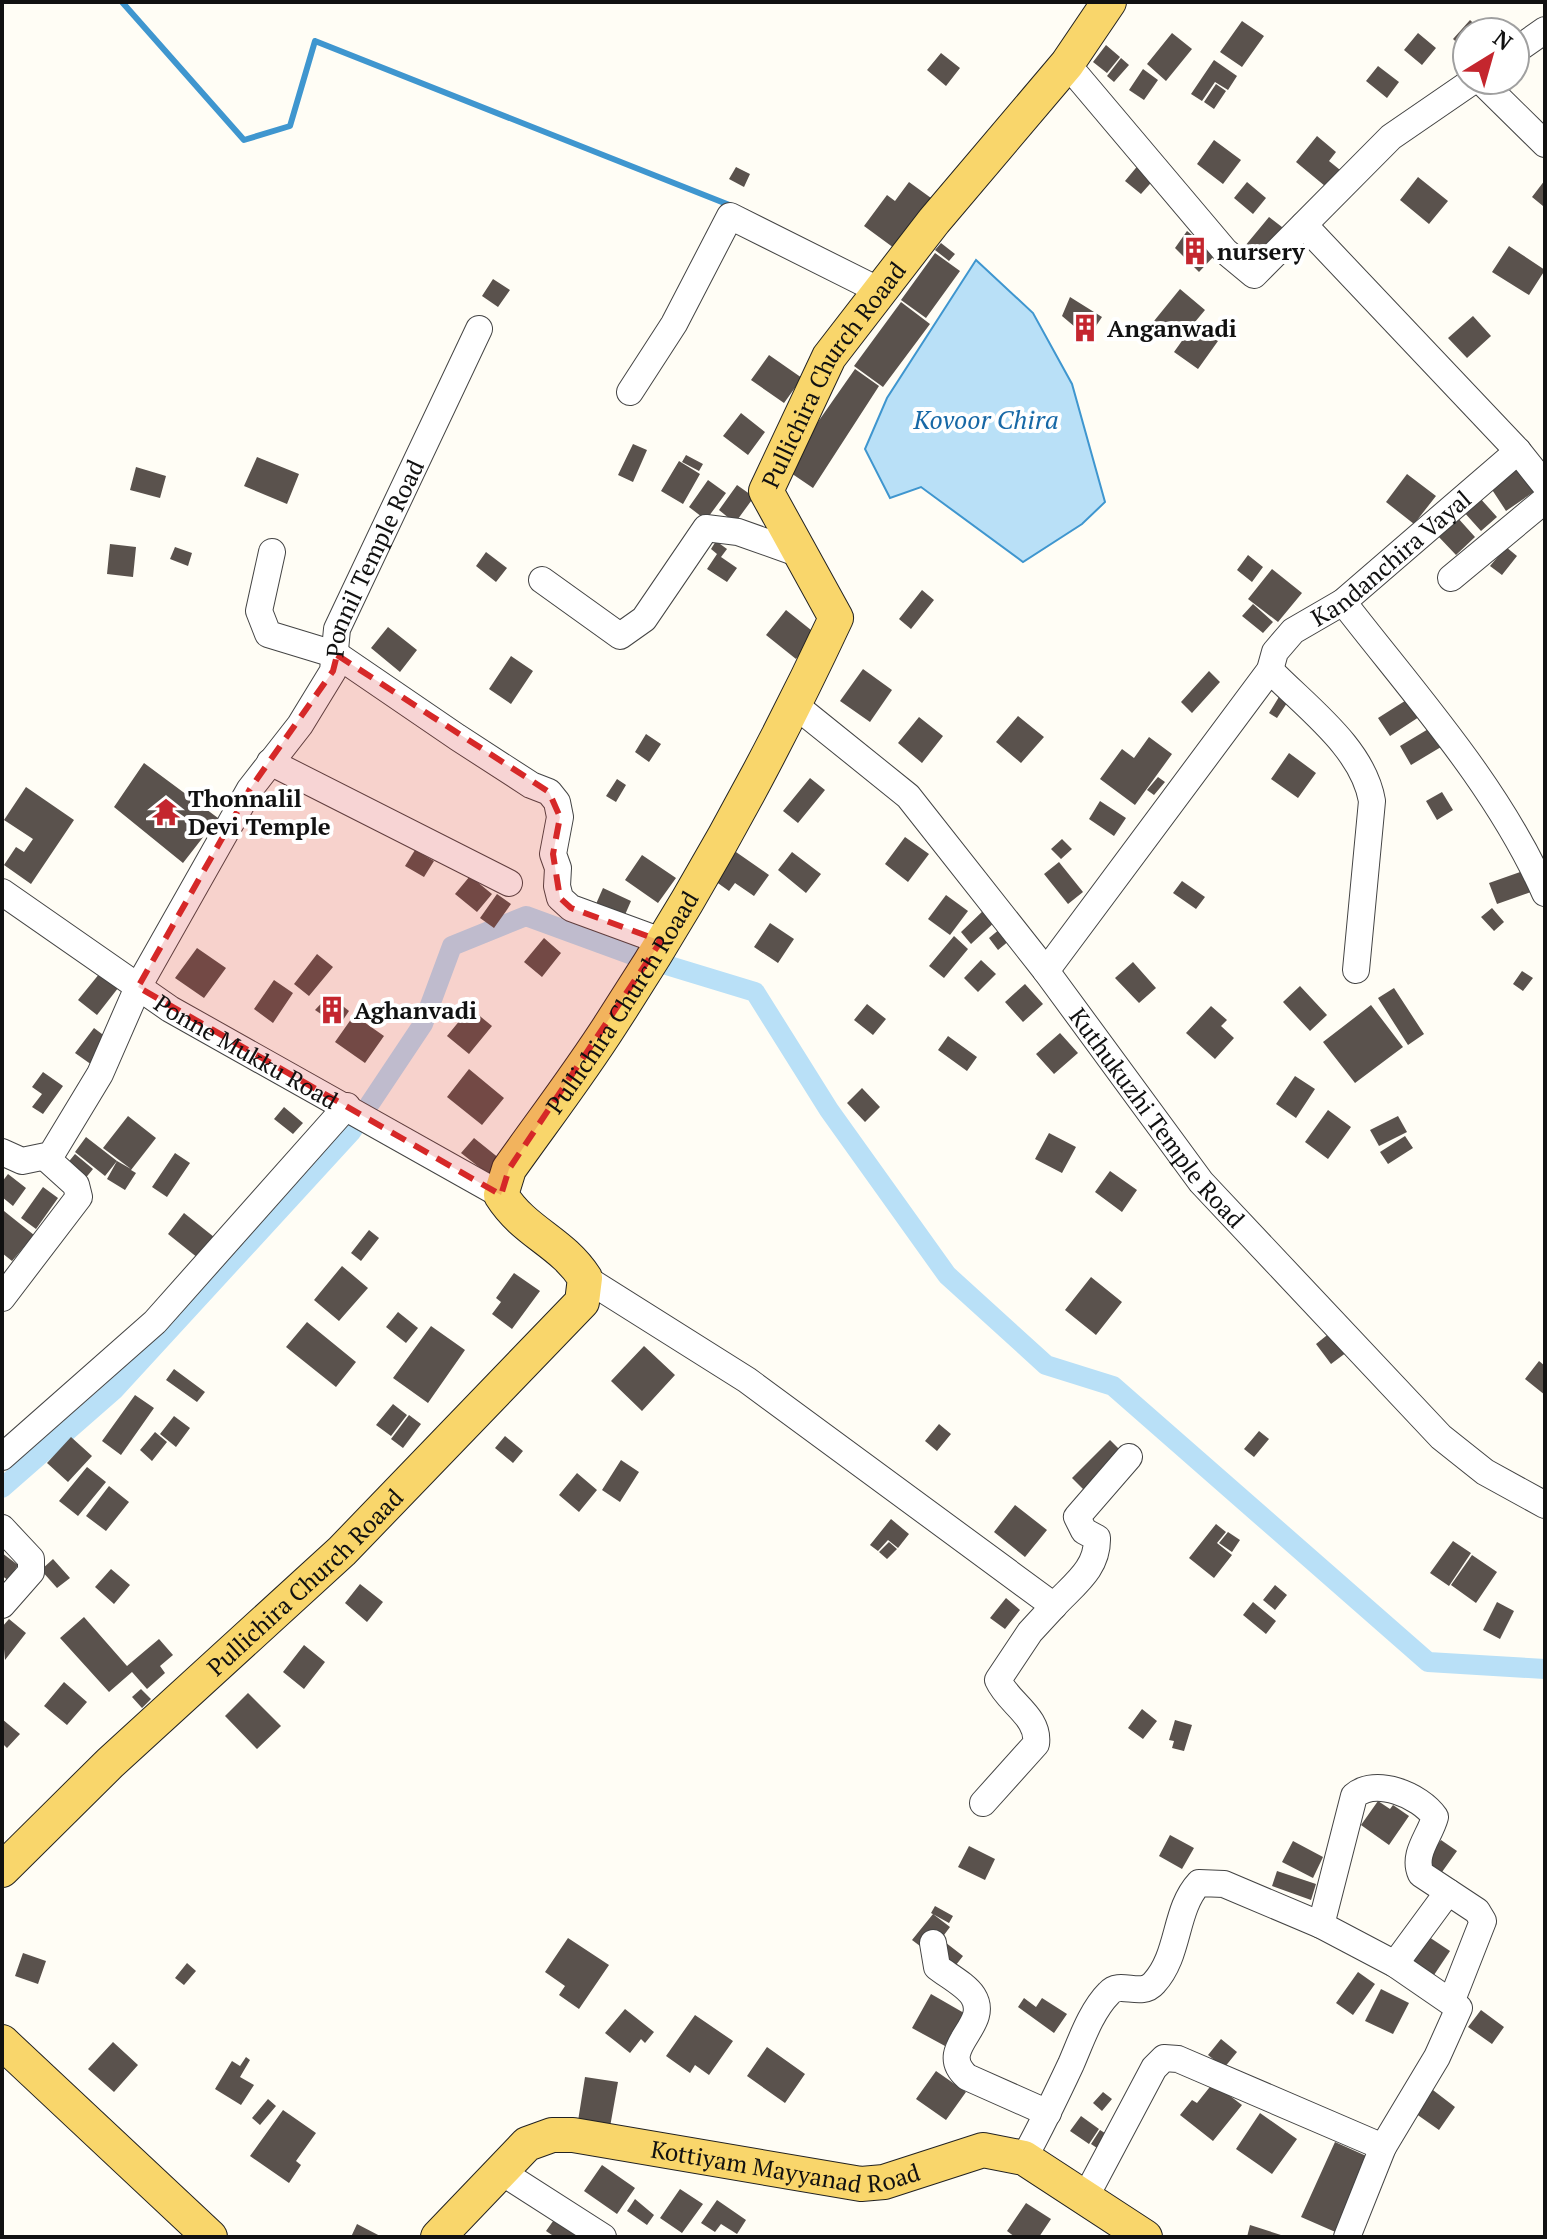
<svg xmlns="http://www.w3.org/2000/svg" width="1547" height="2239" font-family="'PT Serif',serif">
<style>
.water{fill:#b9e0f7;stroke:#3f96cf;stroke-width:2}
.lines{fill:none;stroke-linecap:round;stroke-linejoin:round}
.stream{stroke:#3f96cf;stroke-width:6}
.canal{stroke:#b9e0f7;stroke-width:20}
.building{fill:#5a524d}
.minor-casing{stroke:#444;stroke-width:28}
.major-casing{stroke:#222;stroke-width:36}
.minor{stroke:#fff;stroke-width:26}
.major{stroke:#f9d66b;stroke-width:34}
.marked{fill:#d62828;fill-opacity:0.2;stroke:#d62828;stroke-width:6;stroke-dasharray:16 10;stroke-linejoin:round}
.labels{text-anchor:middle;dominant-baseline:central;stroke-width:8;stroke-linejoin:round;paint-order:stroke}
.poi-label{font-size:24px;font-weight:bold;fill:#111;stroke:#fff;text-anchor:start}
.street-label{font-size:24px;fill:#111;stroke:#fff}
.water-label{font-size:26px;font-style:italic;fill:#1768a6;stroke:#fff}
</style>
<rect width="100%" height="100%" fill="#fffdf5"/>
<!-- water -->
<path class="water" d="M976,260L1033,313L1072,384L1105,502L1082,524L1023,562L921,487L890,498L865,449L887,398Z"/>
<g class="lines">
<!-- stream -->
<path class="stream" d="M122,2L244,140L290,126L315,41L732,206"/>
<!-- canal -->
<path class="canal" d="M663,964L755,992L829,1110L947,1275L1046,1365L1113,1386L1428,1662L1545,1669
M2,1488L114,1390L351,1132L423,1024L452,946L526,916L638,957"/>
</g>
<!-- building -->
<path class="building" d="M1470,20L1483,32H1467V52L1453,39Z
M1242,21L1264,36L1242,67L1220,52Z
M1172,33L1192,49L1166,81L1147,64Z
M1418,33L1436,48L1422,65L1404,50Z
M1106,45L1120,57L1107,73L1093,62Z
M941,53L960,68L946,86L927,70Z
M1121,58L1129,65L1114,82L1107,76Z
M1214,60L1237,76L1228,90L1215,82L1202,101L1191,94Z
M1378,66L1399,82L1387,98L1366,81Z
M1143,69L1158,80L1144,100L1129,90Z
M1216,84L1226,91L1214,109L1204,102Z
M1317,136L1336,152L1329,161L1345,174L1331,191L1296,162Z
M1214,140L1241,160L1223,184L1197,164Z
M1140,163L1157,176L1141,194L1125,181Z
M736,167L750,174L744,187L729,179Z
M1418,177L1448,201L1429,224L1400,200Z
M1545,180V204L1543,206L1532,197Z
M909,182L931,198L894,248L864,226L887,195L895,201Z
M1247,182L1266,198L1253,214L1234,198Z
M1269,217L1291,234L1267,264L1245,246Z
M1187,231L1216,254L1199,272L1175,248Z
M941,243L955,254L949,261L935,250Z
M1509,246L1545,270L1529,295L1492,272Z
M935,253L960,271L926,318L901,300Z
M493,279L510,290L498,307L482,296Z
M1180,289L1205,310L1179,341L1154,321Z
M1070,297L1102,317L1088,338L1062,316Z
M901,302L930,324L883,387L854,366Z
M1473,316L1491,336L1467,358L1448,338Z
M1194,324L1218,341L1198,369L1174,352Z
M769,355L802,378L784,403L751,380Z
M855,369L879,386L813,488L785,469Z
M741,413L765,432L748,455L723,436Z
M633,444L647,450L633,482L618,475Z
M686,455L703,464L699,471L682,462Z
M257,457L299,474L287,504L244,486Z
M679,461L700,474L683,504L661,491Z
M1516,462L1535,491L1506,511L1487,482Z
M136,467L166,476L160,498L130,490Z
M1407,474L1436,496L1414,524L1386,502Z
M708,480L726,493L706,520L689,507Z
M737,485L754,497L735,523L719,510Z
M1479,497L1497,517L1481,531L1463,511Z
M1457,517L1475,537L1456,555L1437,535Z
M716,541L727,549L721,557L737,568L727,582L707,569L717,554L711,549Z
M110,544L136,547L133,577L107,574Z
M175,547L192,553L188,566L170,559Z
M1506,547L1517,556L1502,575L1490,566Z
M486,552L507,568L496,582L476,566Z
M1248,555L1263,567L1252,582L1237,570Z
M1272,569L1302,593L1278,622L1248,599Z
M922,590L934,600L911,629L899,619Z
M1253,604L1273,622L1263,633L1242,616Z
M786,610L816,634L796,659L766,635Z
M388,627L417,650L400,672L371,648Z
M511,656L533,671L511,704L489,689Z
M863,669L892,690L870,722L840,701Z
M1209,671L1220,682L1192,713L1181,702Z
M1282,692L1287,703L1277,718L1269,713Z
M1408,699L1419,717L1390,736L1378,718Z
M1018,716L1044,737L1021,763L996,742Z
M919,717L943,736L922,763L898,743Z
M1430,728L1441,747L1411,765L1400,746Z
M646,734L661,744L649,762L635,752Z
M1149,737L1172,754L1135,805L1100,779L1122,749L1134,758Z
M1289,753L1316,773L1298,798L1271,779Z
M144,763L218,818L183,863L114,807Z
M1158,777L1165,782L1154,795L1147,790Z
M810,778L825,790L798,823L783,811Z
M617,779L626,785L616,802L606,796Z
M26,787L74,820L31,884L4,865L16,847L24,852L33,839L4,820Z
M1442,792L1453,810L1437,820L1426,801Z
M1100,801L1126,818L1114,836L1089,819Z
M905,837L929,854L908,882L885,864Z
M1062,839L1072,849L1061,859L1051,849Z
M415,850L434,861L424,877L405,866Z
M736,852L769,875L754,896L735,883L729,891L715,881Z
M792,852L821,874L806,893L778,870Z
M642,855L676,878L658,903L625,880Z
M1059,862L1083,892L1068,904L1044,874Z
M1523,871L1531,892L1497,904L1489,883Z
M470,876L492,894L477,912L455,894Z
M1182,881L1205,897L1196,909L1173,893Z
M603,888L631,901L624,917L596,904Z
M497,894L511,904L494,928L480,918Z
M946,895L968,911L950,935L928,919Z
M986,908L997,920L971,944L961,932Z
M1492,908L1504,922L1494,931L1481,917Z
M770,923L794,939L778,963L754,947Z
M1001,928L1010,940L998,950L989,938Z
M954,936L968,949L944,978L929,966Z
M544,938L561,953L542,977L524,962Z
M197,948L226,968L204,998L175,978Z
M317,954L333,967L309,996L294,984Z
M981,960L996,974L978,992L964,978Z
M1133,962L1156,988L1139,1003L1115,978Z
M104,968L122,983L97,1015L78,1000Z
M1522,971L1533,978L1523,991L1513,984Z
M274,980L293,993L273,1023L254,1009Z
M1025,984L1043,1004L1023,1022L1005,1002Z
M1300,986L1327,1015L1310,1031L1283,1002Z
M1394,988L1424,1034L1408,1045L1378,998Z
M329,995L349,1011L339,1026L315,1010Z
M867,1004L886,1019L873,1035L854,1020Z
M1371,1005L1403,1047L1355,1083L1323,1042Z
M1211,1006L1227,1020L1221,1026L1234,1038L1215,1059L1186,1033Z
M470,1008L492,1026L469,1054L447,1036Z
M354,1015L384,1036L365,1063L335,1042Z
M94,1028L110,1040L92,1065L75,1053Z
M1060,1033L1078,1053L1054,1074L1036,1054Z
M948,1036L977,1057L967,1071L938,1050Z
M469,1069L504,1098L482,1125L447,1097Z
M43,1072L63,1086L43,1114L32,1107L42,1094L32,1087Z
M1295,1076L1315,1089L1296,1118L1276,1104Z
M862,1088L880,1107L865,1122L847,1103Z
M284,1107L303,1123L293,1134L274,1119Z
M1328,1110L1351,1127L1328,1159L1305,1142Z
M128,1116L156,1138L131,1170L136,1173L125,1190L107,1179L117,1161L131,1169L103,1148Z
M1398,1116L1407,1132L1379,1146L1370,1130Z
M1049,1133L1076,1147L1062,1173L1035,1159Z
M1405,1136L1413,1148L1388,1164L1380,1152Z
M86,1137L117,1161L105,1176L75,1152Z
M474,1138L505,1163L493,1178L461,1153Z
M175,1153L190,1163L167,1197L152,1187Z
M75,1154L93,1169L84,1180L66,1165Z
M1110,1171L1137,1190L1122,1212L1095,1192Z
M8,1174L26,1188L13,1206L2,1197V1182Z
M43,1187L58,1198L36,1229L21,1218Z
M4,1211L34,1235L12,1261L2,1253Z
M184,1213L214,1237L198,1258L168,1234Z
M369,1230L379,1238L361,1261L351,1253Z
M342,1266L368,1288L339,1321L314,1300Z
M514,1273L540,1291L512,1329L492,1314L501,1302L496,1298Z
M1091,1277L1122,1302L1096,1335L1065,1310Z
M398,1312L418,1328L406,1343L386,1327Z
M307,1322L356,1362L336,1387L286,1347Z
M431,1326L465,1350L428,1403L393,1378Z
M1331,1332L1347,1352L1331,1364L1316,1344Z
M644,1346L675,1375L642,1411L611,1381Z
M1539,1361L1545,1366V1395L1525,1379Z
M174,1369L205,1392L197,1402L166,1380Z
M135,1395L154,1408L121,1455L102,1441Z
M393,1404L407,1415L391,1436L376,1425Z
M409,1415L421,1424L403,1448L391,1439Z
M174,1416L190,1428L176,1447L160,1434Z
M939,1424L951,1434L937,1451L925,1441Z
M1259,1431L1269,1439L1254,1457L1244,1449Z
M155,1432L167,1442L152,1461L140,1450Z
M505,1436L523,1451L513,1463L495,1448Z
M71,1437L92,1456L68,1482L47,1463Z
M1110,1440L1128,1458L1090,1496L1072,1478Z
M621,1460L639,1472L620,1502L602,1490Z
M87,1467L106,1482L78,1516L59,1501Z
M577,1473L597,1490L579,1512L559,1495Z
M109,1486L129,1502L106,1531L86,1516Z
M1015,1505L1047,1530L1025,1557L994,1532Z
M891,1519L909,1534L898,1548L888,1540L878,1551L870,1545Z
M1216,1524L1226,1532L1217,1543L1232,1555L1214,1578L1189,1558Z
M1228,1532L1240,1540L1232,1552L1219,1543Z
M1453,1541L1471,1553L1449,1586L1430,1573Z
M889,1542L897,1549L887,1559L879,1552Z
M2,1553L18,1565L8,1580L2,1576Z
M1472,1555L1497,1572L1476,1603L1451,1585Z
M53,1559L70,1578L57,1588L41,1570Z
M111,1569L130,1585L114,1604L95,1587Z
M360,1584L383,1602L367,1622L345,1603Z
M1275,1585L1287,1595L1275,1610L1263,1600Z
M1006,1598L1020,1610L1005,1629L990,1618Z
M1253,1602L1276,1621L1266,1634L1243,1615Z
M1497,1602L1514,1611L1500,1639L1483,1630Z
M84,1617L127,1666L159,1639L173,1655L160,1666L165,1673L147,1689L132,1672L109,1692L60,1638Z
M9,1619L26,1633L5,1660L2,1627Z
M304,1645L325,1662L304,1689L283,1672Z
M64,1682L87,1702L67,1725L44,1706Z
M141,1689L151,1699L142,1708L132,1697Z
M248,1693L281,1726L257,1749L225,1716Z
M1142,1709L1157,1721L1143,1739L1128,1728Z
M2,1719L20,1734L7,1748L2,1743Z
M1175,1720L1192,1725L1184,1751L1172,1748L1174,1741L1169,1740Z
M1378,1801L1390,1809L1393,1805L1409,1816L1389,1845L1361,1825Z
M1170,1835L1194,1848L1182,1869L1159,1856Z
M1441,1840L1457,1851L1442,1872L1426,1861Z
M1293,1841L1323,1857L1313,1878L1282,1862Z
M969,1846L995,1859L985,1880L958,1867Z
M1277,1871L1316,1884L1311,1900L1272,1886Z
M935,1906L953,1916L949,1923L931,1913Z
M933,1914L950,1927L941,1939L963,1956L952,1970L912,1940Z
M1426,1935L1450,1951L1432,1978L1408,1961Z
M568,1938L609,1965L579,2009L559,1995L565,1986L545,1972Z
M23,1953L46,1961L38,1984L15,1976Z
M187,1963L196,1971L184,1985L175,1978Z
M1358,1972L1375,1984L1353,2015L1336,2003Z
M1381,1989L1409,2003L1393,2034L1365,2021Z
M931,1994L971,2017L960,2037L952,2032L945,2046L912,2028Z
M1024,1998L1036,2007L1042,1998L1067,2014L1054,2033L1018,2007Z
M625,2009L654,2032L645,2043L641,2039L630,2053L605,2033Z
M1481,2010L1504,2027L1492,2044L1468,2027Z
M695,2015L733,2041L709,2075L695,2065L690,2073L666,2056Z
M1221,2039L1237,2052L1224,2068L1208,2055Z
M113,2042L138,2065L114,2092L88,2069Z
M767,2047L805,2074L785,2103L747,2076Z
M246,2057L250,2060L240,2077L254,2085L241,2105L215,2089L232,2061L240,2066Z
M936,2071L966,2092L946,2120L916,2099Z
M585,2077L618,2082L610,2127L578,2121Z
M1213,2083L1242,2105L1213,2141L1180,2115L1192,2100L1197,2103Z
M1429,2087L1455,2107L1439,2130L1412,2111Z
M1103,2092L1112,2099L1102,2111L1093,2103Z
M268,2099L276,2106L260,2125L252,2118Z
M283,2110L316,2133L296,2161L301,2165L289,2183L250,2156Z
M1260,2113L1297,2139L1272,2174L1236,2149Z
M1081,2116L1099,2129L1089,2144L1070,2131Z
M1100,2130L1113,2138L1103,2152L1091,2144Z
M1335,2142L1373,2159L1340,2234L1301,2217Z
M602,2165L635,2188L617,2214L584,2191Z
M680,2189L703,2204L682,2233L660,2218Z
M635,2199L654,2215L647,2225L627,2211Z
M717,2200L746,2220L737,2234L721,2224L715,2232L701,2223Z
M1026,2203L1051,2219L1039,2237H1015L1007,2231Z
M563,2207L594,2237H555L546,2231Z
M357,2224L382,2237H351Z
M1250,2225L1284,2236V2237H1247Z"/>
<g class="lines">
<defs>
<g id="minor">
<path d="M1515,51L1545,30"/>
<path d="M1067,64L1225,251L1254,275L1391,137L1474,80"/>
<path d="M1480,80L1545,144"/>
<path d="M1304,225L1518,451L1545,485"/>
<path d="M630,392L674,324L730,216L880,291"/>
<path d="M272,552L259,611L268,634L337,655L457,737L531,785L549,792L557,802L560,817L553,854L558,868L557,886L560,898L571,908L661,941"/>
<path d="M1451,578L1545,500"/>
<path d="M542,580L620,636L644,619L706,528L738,532L800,554"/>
<path d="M1343,602C1415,695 1497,785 1545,893"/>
<path d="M1270,670C1307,708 1363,748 1372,801L1356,970"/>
<path id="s1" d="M795,705L908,796L1046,971L1201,1182L1441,1437L1485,1472L1545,1505"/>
<path d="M270,762L509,883"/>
<path id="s2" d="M2,892L170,1009L501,1195"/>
<path id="s3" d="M1046,971L1270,670L1275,652L1293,631L1343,602L1518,451"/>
<path id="s4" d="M2,1152L22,1161L51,1155L100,1074L138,987L250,789L300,725L333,671L337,629L479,329"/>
<path d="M585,1278L747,1380L1054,1606L1030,1632L998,1680C1008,1703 1040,1717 1036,1744L983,1803"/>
<path d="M2,1298L79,1197L76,1185L45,1157"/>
<path d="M2,1457L155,1322L347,1106"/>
<path d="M2,1528L31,1559V1572L2,1605"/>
<path d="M1054,1606C1073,1585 1098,1569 1097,1538L1084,1531L1077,1517L1129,1457"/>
<path d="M1321,1925L1354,1796C1375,1777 1420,1795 1435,1817C1430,1836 1412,1854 1421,1874L1477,1911L1483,1921L1452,2000"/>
<path d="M933,1943L937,1967C947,1975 966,1985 973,1996C992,2026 934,2048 967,2077L1048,2113"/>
<path d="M1395,1964L1448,1892"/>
<path d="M1024,2158C1041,2127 1056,2096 1071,2064C1081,2041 1091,2011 1109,1993C1120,1980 1141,1998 1154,1983C1180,1955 1174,1910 1199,1883L1224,1884L1321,1925L1395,1964L1459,2008L1437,2057L1383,2147L1347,2237"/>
<path d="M500,2171L603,2237"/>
<path d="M1085,2198L1154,2068L1164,2058L1178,2059L1383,2147"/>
</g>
<g id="major">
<path id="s5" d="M2,1870L110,1763L342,1551L582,1302L585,1278C561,1241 525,1233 501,1195L509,1169C543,1121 579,1074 611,1024C694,897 772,755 836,618L766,491L829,357L934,221L1067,64L1109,2"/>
<path d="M2,2042L210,2237"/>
<path id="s6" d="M438,2237L527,2144L552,2135H573L861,2184L884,2182L983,2150L1024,2158L1145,2237"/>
</g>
</defs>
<!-- minor casing -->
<use href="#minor" class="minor-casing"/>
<!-- major casing -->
<use href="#major" class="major-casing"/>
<!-- minor -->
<use href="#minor" class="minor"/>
<!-- major -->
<use href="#major" class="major"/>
</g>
<!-- marked area -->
<path class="marked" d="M337,655L549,792L560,817L553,854L560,898L571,908L661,941L509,1169L501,1195L138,987L250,789L333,671Z"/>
<!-- icons -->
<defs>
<symbol id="building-bare" viewBox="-9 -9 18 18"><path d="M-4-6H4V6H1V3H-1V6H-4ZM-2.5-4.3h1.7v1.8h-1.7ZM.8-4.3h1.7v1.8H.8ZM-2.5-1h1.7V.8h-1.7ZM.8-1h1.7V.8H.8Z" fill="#c4262e" stroke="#fff" stroke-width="2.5" paint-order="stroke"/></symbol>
<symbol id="temple-bare" viewBox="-9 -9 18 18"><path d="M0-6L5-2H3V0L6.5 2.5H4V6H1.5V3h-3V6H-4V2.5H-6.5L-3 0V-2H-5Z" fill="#c4262e" stroke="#fff" stroke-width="2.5" paint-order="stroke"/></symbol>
</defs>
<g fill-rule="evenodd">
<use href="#building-bare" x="1175" y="231" width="40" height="40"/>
<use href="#building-bare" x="1065" y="308" width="40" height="40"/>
<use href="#temple-bare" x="146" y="792" width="40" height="40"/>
<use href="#building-bare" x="312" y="990" width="40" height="40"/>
</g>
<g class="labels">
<!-- poi labels -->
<g class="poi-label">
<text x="1217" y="251">nursery</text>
<text x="1107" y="328">Anganwadi</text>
<text x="188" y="798">Thonnalil<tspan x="188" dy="28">Devi Temple</tspan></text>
<text x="354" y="1010">Aghanvadi</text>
</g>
<!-- street labels -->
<g class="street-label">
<text stroke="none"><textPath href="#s5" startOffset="1904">Pullichira Church Roaad</textPath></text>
<text stroke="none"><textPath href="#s3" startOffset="544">Kandanchira Vayal</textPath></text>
<text stroke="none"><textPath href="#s4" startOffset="734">Ponnil Temple Road</textPath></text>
<text stroke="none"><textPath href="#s5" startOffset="1184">Pullichira Church Roaad</textPath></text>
<text stroke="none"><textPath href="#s2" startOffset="292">Ponne Mukku Road</textPath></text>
<text stroke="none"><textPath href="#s1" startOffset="552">Kuthukuzhi Temple Road</textPath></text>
<text stroke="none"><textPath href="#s5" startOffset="418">Pullichira Church Roaad</textPath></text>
<text stroke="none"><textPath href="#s6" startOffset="392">Kottiyam Mayyanad Road</textPath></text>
</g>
<!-- water labels -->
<g class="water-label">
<text x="986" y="419">Kovoor Chira</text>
</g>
</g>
<!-- border -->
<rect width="1547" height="2239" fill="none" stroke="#111111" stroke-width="8"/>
<!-- north arrow -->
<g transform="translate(1491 56) rotate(37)"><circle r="38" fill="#ffffff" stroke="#a0a0a0" stroke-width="2"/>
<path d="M0-6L14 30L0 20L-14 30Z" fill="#c4262e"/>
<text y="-12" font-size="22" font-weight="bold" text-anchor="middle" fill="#111111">N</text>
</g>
</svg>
